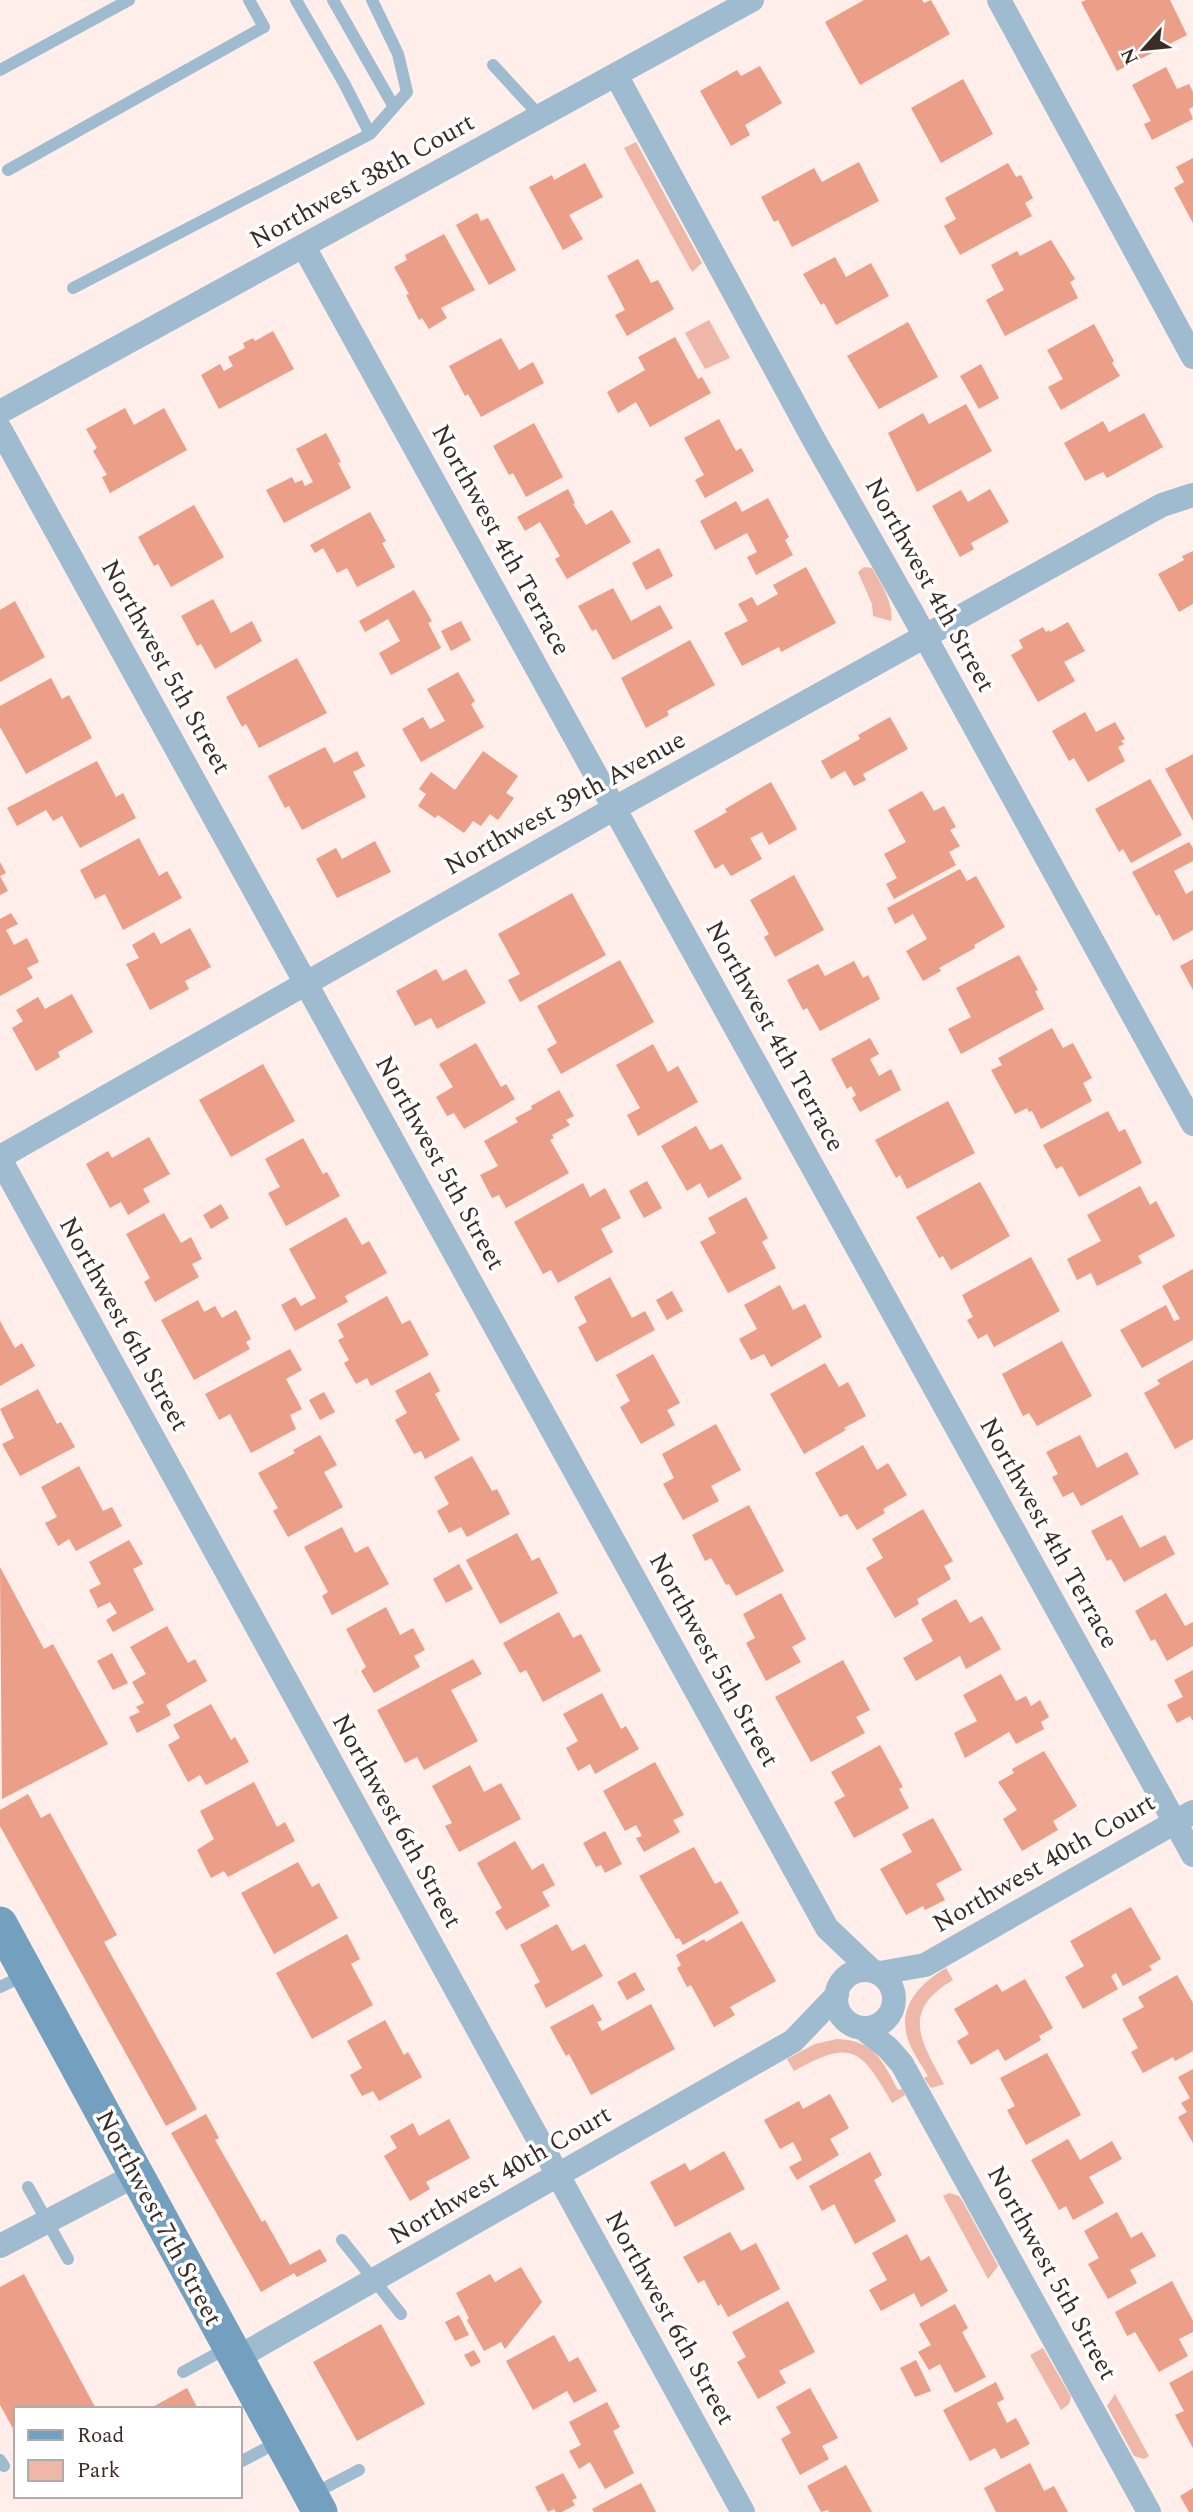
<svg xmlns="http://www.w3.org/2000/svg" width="1193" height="2512" font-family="Spectral,serif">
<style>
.green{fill:#eeb7a7}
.building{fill:#eb9e88}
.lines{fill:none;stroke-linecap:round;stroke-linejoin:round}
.lane{stroke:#9ebbd0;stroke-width:12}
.street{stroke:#9ebbd0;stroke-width:24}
.secondary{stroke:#74a0bf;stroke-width:35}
.labels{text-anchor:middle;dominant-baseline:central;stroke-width:7;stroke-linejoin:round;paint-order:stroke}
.street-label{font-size:26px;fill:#3c2c28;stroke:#fff}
</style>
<rect width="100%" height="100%" fill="#ffeee9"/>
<!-- green -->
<path class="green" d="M636,142L702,263L692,272L624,148Z
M709,320L730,358L705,369L685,333Z
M864,567L872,568C881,584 894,603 891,621L873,616L872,604L858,572Z
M946,1968L953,1980C900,2011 921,2041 944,2084L931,2088L924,2078L928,2076C921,2064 910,2049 907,2036C898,2005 922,1982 946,1968Z
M837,2039C874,2040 882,2060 898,2090L902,2089L905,2095L892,2103C861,2048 851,2039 794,2071L787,2059L815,2044Z
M949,2193L959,2196L963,2202L998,2266L988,2279L943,2196Z
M1043,2348L1071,2397L1069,2404L1061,2410L1030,2355Z
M1115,2394L1149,2456L1144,2459L1134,2456L1107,2406Z"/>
<!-- building -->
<path class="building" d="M864,0H922L924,3L931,0L950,34L860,85L825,22Z
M1086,0H1170L1187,35L1117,71L1081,2Z
M760,66L782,103L745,125L750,135L731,146L700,91L737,70L741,76Z
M1166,67L1177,89L1189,84L1193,92V107L1189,109L1193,119L1152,140L1144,124L1151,121L1132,85Z
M963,79L993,134L941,163L911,108Z
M1193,158V223L1174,188L1184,182L1176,167Z
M859,162L879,201L792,247L778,220L774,222L761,197L814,168L822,182Z
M585,163L603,197L569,215L583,239L563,250L529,187L552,175L554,180Z
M1008,163L1016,177L1021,175L1033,198L1025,203L1032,216L960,255L944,226L956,219L945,198Z
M477,213L481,221L488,218L516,270L489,285L456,225Z
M444,234L475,290L441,308L447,318L429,329L422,318L419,320L406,295L409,294L394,267L407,260L405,255Z
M1051,240L1075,279L1070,282L1078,298L1005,336L986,300L1004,290L991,265L1017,251L1020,256Z
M835,257L846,277L871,263L889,296L836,325L824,303L821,305L803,274Z
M638,259L651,283L658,280L674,309L627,336L615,315L625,310L607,276Z
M908,322L938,377L879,409L847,356Z
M1094,324L1114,361L1112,363L1120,376L1061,410L1048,387L1063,379L1047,350Z
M273,331L294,369L219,409L201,375L220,364L224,371L233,366L228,357L245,348L243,343L253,338L255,341Z
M675,337L698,379L702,377L711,393L650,427L636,402L618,413L607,392L645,370L638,357Z
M501,338L519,370L533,362L544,383L481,417L468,394L465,396L449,366Z
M981,364L999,398L979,409L960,376Z
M966,404L992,451L917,492L888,433L923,413L929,424Z
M125,408L134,425L164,408L187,450L110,493L102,477L107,475L93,451L97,448L86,429Z
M1144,413L1163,447L1107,478L1103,472L1085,481L1064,443L1103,421L1109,432Z
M719,419L736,451L741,448L754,471L705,498L695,480L704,475L684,438Z
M534,423L563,477L526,497L513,473L509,475L493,446Z
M326,433L341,462L338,463L351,488L284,523L266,490L292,477L295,483L302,480L305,486L313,482L296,449Z
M568,489L575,503L573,504L586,525L612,510L631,542L567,579L555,559L560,556L540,522L525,531L517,517Z
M990,489L1009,522L971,543L974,549L960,557L932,506L961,490L968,502Z
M768,498L789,537L785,540L793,555L756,575L747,557L757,552L747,533L715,550L700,521L736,501L742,512Z
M194,505L224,557L171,587L158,564L154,566L138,537Z
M370,512L386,541L382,543L395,567L357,587L347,568L337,573L323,548L315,553L310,545Z
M659,548L673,576L646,590L632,563Z
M1193,551V604L1179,612L1158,574L1184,560L1182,556Z
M806,567L836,623L781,652L779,647L742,666L724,633L748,621L738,604L752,597L757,606L778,594L773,585Z
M613,588L631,621L660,605L673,628L613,660L596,629L592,631L578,606Z
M414,590L432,621L428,623L441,648L391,675L379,653L400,641L388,619L365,632L359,621Z
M213,599L231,633L252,621L262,641L215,669L201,644L197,646L181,616Z
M15,601L45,657L0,682V610Z
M461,621L471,640L451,651L441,631Z
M1068,622L1085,651L1064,662L1075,681L1038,702L1011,655L1023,648L1019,640L1043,627L1046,632L1049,630L1050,632Z
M690,640L715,685L667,711L669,715L646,728L621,678Z
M297,658L327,713L259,748L246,724L242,727L226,697Z
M458,672L475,701L471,704L484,727L421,762L402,729L423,717L430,729L445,721L427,689Z
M51,678L62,699L69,695L92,738L26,774L0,727V706Z
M1085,712L1096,732L1115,722L1125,739L1121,741L1124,744L1118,747L1125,761L1088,782L1074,758L1069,761L1052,731Z
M890,717L908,749L863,774L866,780L854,786L845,771L831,779L821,761L860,739L858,735Z
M325,747L334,763L357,751L365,766L353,772L366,797L302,830L289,806L285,808L268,776Z
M483,751L518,776L506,793L514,798L498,820L490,814L481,826L473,821L464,833L438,815L435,818L418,806L426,794L419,789L431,772L455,790Z
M1193,754V821L1165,769Z
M97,761L116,797L123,793L136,818L80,848L62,816L53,821L46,810L17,826L7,808Z
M1150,779L1182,835L1131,863L1123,849L1119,852L1095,809Z
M771,782L797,829L769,845L762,832L750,838L762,859L731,876L723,864L715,869L694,831L727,812L725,809Z
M922,791L934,811L944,806L956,827L950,830L960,846L949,852L956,865L894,899L886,884L897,878L884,854L906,842L888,810Z
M139,838L159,876L167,871L182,898L123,930L105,894L95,899L80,870Z
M375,841L391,872L337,898L316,859L336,848L342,859Z
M1189,842L1193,848V861L1174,871L1186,894L1193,890V930L1173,941L1159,914L1156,916L1132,872Z
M0,862L6,873L0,876L8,891L0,895Z
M960,869L967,881L976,876L1005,927L974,945L975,948L939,968L941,971L923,981L906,951L927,939L913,914L895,924L887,908Z
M794,875L824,930L775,957L764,937L769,934L750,900Z
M572,893L606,955L520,1002L508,980L520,974L498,934Z
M11,913L18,924L6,930L14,945L27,938L39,962L27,968L33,978L0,996V919Z
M190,928L211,967L185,981L189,989L150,1010L126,964L139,958L132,945L154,932L161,944Z
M1019,955L1038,990L1035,991L1044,1009L961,1054L948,1029L971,1017L956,988Z
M1193,959V990L1180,966Z
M620,960L654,1022L561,1074L547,1049L557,1043L537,1006Z
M854,961L863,978L868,975L880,999L820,1031L807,1008L803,1010L787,980L818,964L825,976Z
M436,969L443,981L466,969L486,1003L437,1029L431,1018L415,1026L396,991Z
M72,994L93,1032L58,1052L60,1057L36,1071L12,1028L23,1021L16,1010L38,997L45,1009Z
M1052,1028L1063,1048L1073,1043L1092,1078L1083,1083L1092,1101L1041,1129L1032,1111L1029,1112L1027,1108L1015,1114L991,1070L1002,1065L998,1058Z
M870,1038L879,1054L870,1059L879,1076L891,1069L901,1090L860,1112L852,1098L856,1095L851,1086L847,1089L831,1059Z
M476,1043L501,1087L506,1084L515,1099L464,1129L454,1113L447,1116L436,1097L453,1087L439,1064Z
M653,1044L668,1072L678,1066L698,1102L638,1136L627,1115L640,1108L616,1065Z
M263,1064L295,1121L231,1157L199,1100Z
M559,1090L574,1116L566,1120L570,1125L552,1135L554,1138L550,1140L569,1173L506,1208L499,1195L492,1198L480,1175L498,1166L484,1141L518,1122L515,1118L532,1109L531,1106Z
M948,1101L975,1153L907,1189L900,1175L896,1178L875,1140Z
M1108,1111L1119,1132L1125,1129L1142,1163L1079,1197L1062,1166L1056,1169L1043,1145Z
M696,1126L710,1150L722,1144L742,1179L708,1198L700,1183L687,1191L661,1146Z
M149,1137L170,1174L143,1189L150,1202L128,1215L121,1202L110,1208L86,1164L108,1151L112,1158Z
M303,1138L323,1174L327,1172L340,1196L286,1226L268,1193L280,1187L265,1159Z
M647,1181L662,1208L644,1218L629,1191Z
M980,1182L1010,1236L951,1270L943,1256L939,1258L916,1217Z
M583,1183L590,1197L605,1188L621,1218L601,1229L613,1252L558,1283L551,1270L543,1274L514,1222Z
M1140,1186L1150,1205L1156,1201L1175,1236L1138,1256L1142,1263L1097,1286L1091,1273L1077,1280L1067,1259L1101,1241L1087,1215Z
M746,1197L768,1238L762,1242L776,1268L728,1293L700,1242L716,1233L708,1218Z
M221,1204L229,1218L211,1229L203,1215Z
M164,1213L181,1243L191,1237L202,1259L192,1264L199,1277L155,1302L144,1282L150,1278L126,1234Z
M346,1217L362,1245L369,1241L387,1273L345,1296L348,1302L295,1331L281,1305L295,1297L301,1306L316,1298L289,1249Z
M1031,1257L1060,1311L994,1347L987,1334L978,1339L967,1320L973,1317L962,1295Z
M1193,1269V1340L1142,1368L1120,1330L1166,1305L1174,1321L1180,1319L1162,1286Z
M610,1277L632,1318L645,1311L655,1330L596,1362L578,1327L587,1322L574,1297Z
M780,1285L793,1310L805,1304L822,1337L771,1367L764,1354L751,1360L739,1339L757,1329L744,1305Z
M672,1291L683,1311L667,1320L656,1300Z
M387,1296L402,1324L410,1320L429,1355L371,1386L367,1378L356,1384L344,1363L349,1360L338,1340L344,1337L337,1324Z
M198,1300L204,1312L215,1306L222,1318L236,1310L251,1339L246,1342L250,1349L194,1380L161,1320Z
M0,1321L15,1348L22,1343L35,1366L0,1386Z
M1062,1341L1092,1396L1037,1426L1029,1413L1023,1416L1002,1374Z
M290,1349L302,1370L286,1379L302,1409L290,1415L296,1429L251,1453L230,1414L219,1420L205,1394Z
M653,1354L680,1403L667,1410L675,1425L641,1444L620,1407L630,1401L616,1375Z
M1193,1360V1439L1175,1449L1144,1393L1160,1384L1157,1380Z
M825,1363L839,1387L848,1382L866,1416L844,1428L846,1430L804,1454L770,1394Z
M430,1372L440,1391L435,1394L460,1440L425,1459L421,1451L414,1454L395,1420L407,1413L395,1391Z
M38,1389L57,1424L61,1422L75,1447L20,1476L2,1444L14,1438L0,1409Z
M324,1392L335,1412L320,1420L309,1400Z
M716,1424L741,1470L711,1486L719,1501L683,1520L663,1484L674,1478L662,1454Z
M320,1435L337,1465L324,1472L343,1507L288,1537L273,1511L278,1508L258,1473L295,1453L293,1450Z
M1080,1435L1097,1468L1127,1452L1139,1474L1081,1506L1073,1492L1063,1497L1052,1477L1058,1474L1046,1452Z
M863,1445L877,1470L888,1463L907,1495L883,1509L885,1513L857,1530L847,1514L840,1517L815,1473Z
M472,1456L492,1491L497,1489L510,1514L467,1537L461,1527L449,1533L437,1511L449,1504L434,1477Z
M79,1466L103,1511L112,1507L122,1526L76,1551L69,1539L58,1546L45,1523L57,1517L41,1487Z
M749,1505L784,1571L736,1596L729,1584L726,1585L711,1558L705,1561L692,1535Z
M923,1509L953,1561L944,1566L951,1579L917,1599L919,1604L895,1618L866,1568L883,1558L872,1539Z
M1122,1515L1140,1548L1165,1535L1175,1554L1124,1582L1111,1559L1107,1561L1091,1531Z
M342,1527L355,1553L368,1546L389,1584L332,1615L322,1596L328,1592L304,1547Z
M517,1533L532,1561L539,1557L558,1593L500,1624L466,1560Z
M129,1540L143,1564L133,1569L154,1610L113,1632L106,1620L117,1613L110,1602L98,1608L89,1590L101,1584L89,1562Z
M459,1564L473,1589L446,1603L433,1579Z
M0,1567L44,1649L53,1644L108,1744L2,1799Z
M781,1593L806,1639L792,1647L801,1662L766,1681L746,1643L755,1638L743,1614Z
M1166,1593L1185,1626L1193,1622V1646L1167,1661L1155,1639L1151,1641L1135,1611Z
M956,1599L970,1623L982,1616L1001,1649L966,1669L960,1656L916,1681L903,1658L933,1641L921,1619Z
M386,1607L400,1635L413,1628L425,1650L414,1656L420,1667L374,1693L361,1671L366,1667L346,1629Z
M559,1612L573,1638L581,1634L601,1671L543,1702L526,1670L520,1673L503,1643Z
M167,1626L188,1663L195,1659L207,1681L166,1705L171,1715L137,1733L129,1717L140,1712L136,1707L144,1703L132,1682L146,1674L130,1647Z
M112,1653L128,1683L113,1690L97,1661Z
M473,1659L482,1674L451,1690L478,1741L424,1770L417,1757L405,1763L377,1710Z
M843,1660L870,1710L856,1717L865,1733L811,1762L775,1697Z
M1193,1670V1721L1190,1716L1177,1723L1167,1705L1183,1697L1174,1680Z
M1001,1674L1016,1701L1026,1696L1031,1706L1040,1700L1049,1717L1041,1722L1044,1729L1016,1744L1009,1732L965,1758L954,1733L977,1721L963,1695Z
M602,1693L621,1729L626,1726L639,1749L595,1774L590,1764L578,1771L566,1748L578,1741L563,1714Z
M211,1704L231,1740L235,1737L249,1762L206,1785L200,1775L188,1782L168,1745L180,1738L173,1725Z
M880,1745L903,1787L899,1789L909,1808L854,1838L834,1802L845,1796L831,1772Z
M1044,1751L1077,1806L1053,1821L1058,1830L1022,1851L1003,1819L1017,1810L998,1782L1014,1773L1012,1769Z
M655,1762L684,1815L673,1820L680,1832L644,1852L636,1838L642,1836L636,1825L625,1831L603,1791Z
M470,1765L484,1792L501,1783L521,1819L459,1852L445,1826L452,1823L432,1786Z
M254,1782L277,1827L285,1822L295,1841L228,1877L224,1871L211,1878L197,1850L214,1839L200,1811Z
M28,1794L41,1818L50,1813L117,1935L104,1942L197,2109L166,2126L0,1826V1810Z
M933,1818L962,1870L936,1884L945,1900L925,1910L923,1906L906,1915L880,1869L912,1852L902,1834Z
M605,1831L622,1864L605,1873L601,1865L596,1867L583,1843Z
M515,1841L532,1870L543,1863L555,1885L542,1892L550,1906L506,1930L495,1912L502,1908L477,1863Z
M694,1847L715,1884L721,1881L739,1913L683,1945L679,1938L676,1939L639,1876Z
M298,1862L312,1887L319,1883L338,1918L274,1954L241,1893Z
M1131,1907L1161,1959L1149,1966L1152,1970L1123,1986L1116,1973L1111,1976L1118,1989L1083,2009L1065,1977L1084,1966L1070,1941Z
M742,1921L776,1981L730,2007L735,2015L714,2027L691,1985L687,1987L677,1968L681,1965L676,1955L704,1939L706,1942Z
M557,1924L572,1951L585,1944L603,1976L546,2008L534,1985L540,1982L520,1945Z
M347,1934L360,1959L351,1964L373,2005L312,2039L276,1973Z
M635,1972L645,1990L627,2000L617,1982Z
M1177,1975L1193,2003V2051L1175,2061L1173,2057L1143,2073L1131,2052L1138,2048L1122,2019L1144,2007L1138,1997Z
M1025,1979L1053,2028L1039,2036L1041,2040L1005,2061L998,2049L971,2065L957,2041L969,2034L954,2009L997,1984L1002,1992Z
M593,2004L602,2020L597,2022L602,2031L651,2004L675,2049L591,2095L569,2054L566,2056L550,2027Z
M385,2020L404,2055L408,2052L422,2077L379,2101L373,2091L362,2096L356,2086L350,2075L362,2068L347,2041Z
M1047,2053L1081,2115L1026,2145L1007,2110L1015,2106L1000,2078Z
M1193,2069V2143L1178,2117L1187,2112L1181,2103L1190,2098L1178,2077Z
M830,2094L849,2128L830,2139L839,2155L797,2180L789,2167L802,2160L800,2155L793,2142L780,2149L764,2120L799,2101L803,2109Z
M206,2114L219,2138L215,2140L262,2222L265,2220L290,2265L320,2249L327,2261L297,2277L294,2273L261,2292L171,2133Z
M449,2119L470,2158L426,2182L430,2189L410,2201L384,2156L397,2148L390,2136L413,2123L419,2136Z
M1068,2139L1080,2160L1112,2141L1122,2159L1089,2177L1104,2203L1073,2220L1066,2206L1059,2210L1031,2160Z
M724,2151L745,2189L675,2227L650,2182L685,2163L690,2171Z
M870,2152L882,2175L874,2180L896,2221L855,2244L834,2204L822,2211L809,2186Z
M1117,2212L1131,2238L1142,2232L1156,2256L1130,2270L1137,2283L1108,2299L1088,2264L1099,2258L1084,2231Z
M730,2232L741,2251L756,2243L780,2289L728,2317L721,2304L718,2306L704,2280L698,2283L683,2257Z
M907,2234L921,2261L929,2256L948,2291L921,2307L914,2293L881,2311L869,2290L887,2280L872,2253Z
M521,2267L542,2302L505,2349L501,2342L484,2351L467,2320L469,2318L456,2293L490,2274L495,2282Z
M24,2274L96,2409H16V2434L0,2405V2287Z
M1172,2281L1193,2321V2332L1179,2339L1188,2356L1159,2372L1135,2332L1127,2336L1115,2312Z
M788,2301L815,2352L779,2371L786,2383L758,2399L737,2362L746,2357L732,2332Z
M955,2304L968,2328L962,2332L986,2377L955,2393L940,2364L929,2370L918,2352L931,2345L919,2324Z
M459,2315L469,2335L455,2341L445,2322Z
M381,2324L425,2404L357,2441L313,2362Z
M554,2335L569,2362L578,2357L597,2391L574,2403L567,2391L533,2410L506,2361Z
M474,2350L481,2362L471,2367L464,2355Z
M916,2360L931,2391L915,2397L900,2368Z
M1193,2370V2448L1175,2415L1184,2411L1169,2383Z
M996,2382L1004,2399L997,2403L1007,2423L1016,2418L1030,2444L1001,2459L995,2448L970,2461L943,2410Z
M187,2388L198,2409H149Z
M810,2388L838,2438L822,2446L829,2459L800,2475L781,2439L791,2433L776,2407Z
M607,2402L620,2427L613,2431L634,2473L605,2489L590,2462L579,2469L569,2451L581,2445L569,2422Z
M1030,2463L1044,2491L1054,2486L1068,2512H996L984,2488Z
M846,2465L872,2512H829L828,2510L821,2512L807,2486Z
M563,2473L577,2498L572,2500L575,2505L562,2512H556L554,2509L548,2512L535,2487Z
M641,2483L656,2512H594L592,2509Z
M1193,2488V2512H1189L1180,2496Z"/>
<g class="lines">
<!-- lane -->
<path class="lane" d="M296,0L344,83L370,134
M333,0L394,107
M493,65L540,116
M0,70L129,0
M8,170L264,27L249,0
M73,288L370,134L407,92L398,54L372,0
M0,1987L25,1975
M28,2187L68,2259
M342,2240L401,2314
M183,2372L229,2347
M0,2460L4,2466
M240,2462L280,2441
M311,2495L359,2470"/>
<!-- street -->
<path class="street" d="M999,0L1193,357
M616,75L814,440L911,611L1193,1124
M304,247L1193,1855
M0,412L752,0
M0,429L827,1928L870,1969
M0,1157L615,808L1162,505L1193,495
M0,1159L743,2512
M836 1999a29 29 0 1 1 58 0a29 29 0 1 1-58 0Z
M880,1973L925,1965L1193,1812
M864,2029L888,2048L902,2064L1149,2512
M0,2246L136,2175
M235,2359L793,2041L837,1995"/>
<!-- secondary -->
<path class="secondary" d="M0,1924L320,2512"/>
</g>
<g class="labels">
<!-- street labels -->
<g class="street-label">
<text transform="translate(362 181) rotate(-29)">Northwest 38th Court</text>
<text transform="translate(501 540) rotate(61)">Northwest 4th Terrace</text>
<text transform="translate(930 585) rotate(61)">Northwest 4th Street</text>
<text transform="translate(166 667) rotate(61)">Northwest 5th Street</text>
<text transform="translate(565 803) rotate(-29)">Northwest 39th Avenue</text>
<text transform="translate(775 1036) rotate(61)">Northwest 4th Terrace</text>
<text transform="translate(440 1163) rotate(61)">Northwest 5th Street</text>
<text transform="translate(124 1324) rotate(61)">Northwest 6th Street</text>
<text transform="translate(1049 1533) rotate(61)">Northwest 4th Terrace</text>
<text transform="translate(714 1660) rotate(61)">Northwest 5th Street</text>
<text transform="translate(397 1821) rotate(61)">Northwest 6th Street</text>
<text transform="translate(1044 1863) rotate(-30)">Northwest 40th Court</text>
<text transform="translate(500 2175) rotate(-30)">Northwest 40th Court</text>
<text transform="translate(159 2218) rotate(62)">Northwest 7th Street</text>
<text transform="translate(1052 2273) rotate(61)">Northwest 5th Street</text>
<text transform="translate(670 2318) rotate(61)">Northwest 6th Street</text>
</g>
</g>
<!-- legend -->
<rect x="14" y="2407" width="228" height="91" fill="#ffffff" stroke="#b1aba9" stroke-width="2"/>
<rect x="28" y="2430" width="35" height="10" fill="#74a0bf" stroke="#b1aba9" stroke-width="2"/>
<text x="77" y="2442" font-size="21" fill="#3c2c28">Road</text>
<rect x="28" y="2460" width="35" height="21" fill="#eeb7a7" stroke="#b1aba9" stroke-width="2"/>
<text x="77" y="2477" font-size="21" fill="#3c2c28">Park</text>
<!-- north arrow -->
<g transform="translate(1144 49) rotate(243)" stroke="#ffffff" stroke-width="5" paint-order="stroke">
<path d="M0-5L12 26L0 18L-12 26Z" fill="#3c2c28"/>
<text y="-10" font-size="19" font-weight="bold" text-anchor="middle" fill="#3c2c28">N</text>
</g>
</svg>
